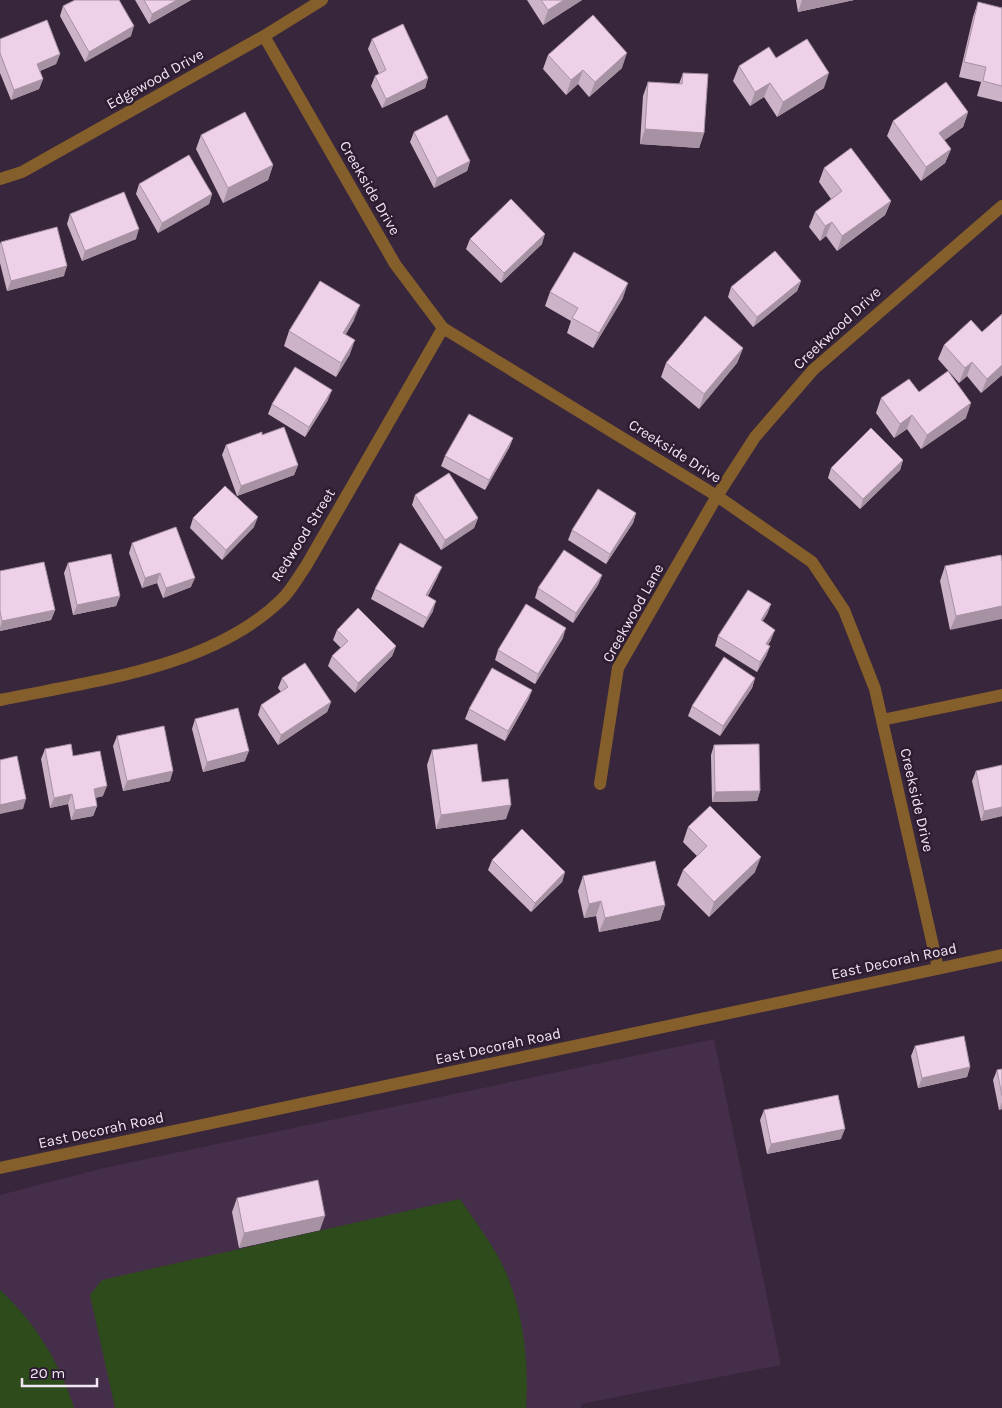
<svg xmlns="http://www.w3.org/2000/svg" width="1002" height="1408" font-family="Karla,sans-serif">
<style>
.built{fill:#452e49}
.pitch{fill:#2e4b1b}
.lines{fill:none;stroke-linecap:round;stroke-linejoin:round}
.minor{stroke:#845e2b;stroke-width:12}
.wall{fill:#cdb3c8}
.shaded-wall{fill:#a792a3}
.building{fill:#eed0e9;stroke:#a792a3}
.labels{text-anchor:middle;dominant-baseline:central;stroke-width:5;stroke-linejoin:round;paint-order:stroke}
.street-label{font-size:15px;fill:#f1e6f4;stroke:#2e1c32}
</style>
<rect width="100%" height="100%" fill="#38263c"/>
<!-- built -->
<path class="built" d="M714,1039L781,1365L581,1404V1408H0V1195L104,1168Z"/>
<!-- pitch -->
<path class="pitch" d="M460,1199C476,1223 496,1248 507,1275C524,1317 529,1363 526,1408H115L90,1295L102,1280Z
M0,1290C35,1322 60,1363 74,1408H0Z"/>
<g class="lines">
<!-- minor -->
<path class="minor" d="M264,36L395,264L443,328L717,496L812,562L844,610L875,689L938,968
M0,179L22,172L264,36L322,0
M0,700C92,681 211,668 281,600C291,591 298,577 306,566L443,328
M882,720L1002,695
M600,784L618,668L717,496L755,437L813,370L1002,206
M0,1168L1002,955"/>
</g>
<!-- wall -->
<path class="wall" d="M135,0H191L149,24Z
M527,0H582L543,25Z
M796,0H854L798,12Z
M978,2L1002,8V102L977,96L981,82L959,77L973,17Z
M63,6L131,36L85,62L60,16Z
M0,39L60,54L56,64L40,71L43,79L39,89L11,100L0,73Z
M372,39L428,78L425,88L382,108L371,86L375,76L379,74L368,49Z
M548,55L622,68L589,97L578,84L566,95L543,69Z
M776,58L824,88L777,117L764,97L750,106L733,81L739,66Z
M683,73L704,133L699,148L640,144L643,96L648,82L679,84Z
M968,112L963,127L944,140L951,149L945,163L921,181L887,136L893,121Z
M414,132L470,161L467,171L434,188L410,142Z
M201,135L273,165L268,180L223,203L196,149Z
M824,168L891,201L885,215L837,251L826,236L820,241L809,227L815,212L831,199L819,182Z
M139,184L212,194L209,204L158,233L136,194Z
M70,214L136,239L82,261L67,224Z
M470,239L542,244L501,283L466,249Z
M1,242L64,276L7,291L0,263V244Z
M801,281L797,291L753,327L728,297L731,287Z
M550,292L623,298L593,348L567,333L571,321L545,306Z
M354,320L346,334L350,354L336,377L284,346L289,331Z
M982,332L1002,375L981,393L967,376L959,383L938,359L944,345Z
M743,348L737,363L699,409L661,377L666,363Z
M919,392L966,418L921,449L907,429L894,438L876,413L881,398Z
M328,400L305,437L268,414L272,404Z
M262,435L298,465L294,475L237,496L222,455L226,445Z
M513,438L509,448L485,490L441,466L445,456Z
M903,460L900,470L860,509L828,478L831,468Z
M415,495L478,518L474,528L441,550L412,505Z
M636,513L633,523L606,564L568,540L572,530Z
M193,518L254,527L222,560L190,528Z
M132,543L191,587L163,598L157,583L142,588L129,553Z
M1001,555L950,630L940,581L945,566Z
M68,563L120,596L116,606L73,615L64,573Z
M0,571L55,610L51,620L0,631Z
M602,575L598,585L573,623L535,598L538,588Z
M438,576L428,596L433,611L423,628L371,599L375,589Z
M771,604L767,614L762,622L771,640L768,645L770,646L766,656L757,672L715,646L718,636Z
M337,630L396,646L392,656L355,693L328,666L332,656L341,648L333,640Z
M563,638L535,684L495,660L498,650Z
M282,678L331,702L327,712L278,745L258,715L261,705L281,692L278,688Z
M755,678L752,688L720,736L688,716L692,706Z
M532,690L528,700L505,741L465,719L469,709Z
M195,719L245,761L203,772L192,729Z
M117,736L170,781L123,791L113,746Z
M714,745L760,791L757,801L712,802L711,755Z
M45,749L73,756L103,796L95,798L97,806L93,816L71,820L68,804L50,808L41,759Z
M432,750L482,782L506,819L436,829L427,765Z
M1002,765V816L981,821L972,781L976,771Z
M688,827L755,872L709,917L677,885L683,870L697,856L683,842Z
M492,860L565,872L562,882L531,912L488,870Z
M583,876L665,905L660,920L599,932L596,916L584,918L578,891Z
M915,1046L970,1067L967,1077L918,1088L911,1056Z
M1002,1069V1109L999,1110L993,1080L997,1070Z
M764,1110L841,1139L767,1154L760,1120Z
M237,1198L320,1230L239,1248L232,1212Z"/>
<!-- shaded-wall -->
<path class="shaded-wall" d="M177,0H191L149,24L152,14Z
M564,0H582L543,25L548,10Z
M802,0H854L798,12Z
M134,26L131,36L85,62L89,52Z
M627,53L622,68L589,97L595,82Z
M60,54L56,64L33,74L37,64Z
M583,70L578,84L566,95L571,80Z
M829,73L824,88L777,117L783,102Z
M428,78L425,88L382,108L386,99Z
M43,79L39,89L11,100L14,90Z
M770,83L764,97L750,106L755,92Z
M968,112L963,127L934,148L939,133Z
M645,129L704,133L699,148L640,144Z
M951,149L945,163L921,181L926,167Z
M470,161L467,171L434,188L437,178Z
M273,165L268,180L223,203L228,188Z
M212,194L209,204L158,233L162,223Z
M891,201L885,215L837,251L842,236Z
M832,222L826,236L820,241L825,226Z
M139,229L136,239L82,261L85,251Z
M545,234L542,244L501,283L504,273Z
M67,266L64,276L7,291L11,281Z
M801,281L797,291L753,327L757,317Z
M628,283L623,298L593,348L599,333Z
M360,305L354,320L338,347L343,333Z
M355,340L350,354L336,377L341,363Z
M743,348L737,363L699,409L704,394Z
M972,362L967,376L959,383L965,368Z
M1002,365V375L981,393L987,379Z
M332,390L328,400L305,437L309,427Z
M971,403L966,418L921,449L927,435Z
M912,415L907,429L894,438L900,424Z
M513,438L509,448L485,490L489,480Z
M903,460L900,470L860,509L863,499Z
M298,465L294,475L237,496L241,486Z
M636,513L633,523L606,564L610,554Z
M258,517L254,527L222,560L226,550Z
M478,518L474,528L441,550L445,540Z
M442,567L438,576L422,605L426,595Z
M160,573L157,583L142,588L145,578Z
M602,575L598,585L573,623L576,613Z
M195,578L191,587L163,598L166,588Z
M120,596L116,606L73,615L77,605Z
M436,601L433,611L423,628L427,618Z
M771,604L767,614L757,630L761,620Z
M1002,606V619L950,630L956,616Z
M55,610L51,620L0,631V628L2,621Z
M566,628L563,638L535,684L538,674Z
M775,630L771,640L762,654L766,644Z
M396,646L392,656L355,693L358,683Z
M770,646L766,656L757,672L760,662Z
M755,678L752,688L720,736L723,726Z
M532,690L528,700L505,741L508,731Z
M331,702L327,712L278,745L281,735Z
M249,751L245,761L203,772L207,762Z
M173,771L170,781L123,791L127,781Z
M107,786L103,796L90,799L94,789Z
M760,791L757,801L712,802L715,792Z
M72,794L68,804L50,808L54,798Z
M26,799L23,809L0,814V805Z
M511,805L506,819L436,829L441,815Z
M97,806L93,816L71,820L75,810Z
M1002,807V816L981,821L984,811Z
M761,857L755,872L709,917L714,902Z
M565,872L562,882L531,912L535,903Z
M601,901L596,916L584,918L589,904Z
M665,905L660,920L599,932L605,918Z
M970,1067L967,1077L918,1088L922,1078Z
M1002,1102V1109L999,1110Z
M845,1129L841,1139L767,1154L771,1144Z
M325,1216L320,1230L239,1248L244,1233Z"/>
<!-- building -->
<path class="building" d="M75,0H119L134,26L89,52L63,6Z
M144,0H177L152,14Z
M541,0H564L548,10Z
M978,2L1002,8V86L983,81L986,67L964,62Z
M593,15L627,53L595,82L583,70L571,80L548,55Z
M47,20L60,54L37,64L43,79L14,90L0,53V39Z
M403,24L428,78L386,99L375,76L386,70L372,39Z
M807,39L829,73L783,102L770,83L755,92L739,66L769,47L776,58Z
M683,73L708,74L704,133L645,129L648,82L682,84Z
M946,82L968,112L939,133L951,149L926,167L893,121Z
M245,112L273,165L228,188L201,135Z
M447,115L470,161L437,178L414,132Z
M851,148L891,201L842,236L832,222L825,226L815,212L842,191L824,168Z
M189,155L212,194L162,223L139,184Z
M124,192L139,229L85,251L70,214Z
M511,199L545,234L504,273L470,239Z
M57,227L67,266L11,281L1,242Z
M775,251L801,281L757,317L731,287Z
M574,252L628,283L599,333L572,318L578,308L550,292Z
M320,281L360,305L343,333L355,340L341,363L289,331Z
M1002,314V365L987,379L972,362L965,368L944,345L971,320L982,332Z
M705,316L743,348L704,394L666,363Z
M295,367L332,390L309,427L272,404Z
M948,371L971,403L927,435L912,415L900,424L881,398L909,379L919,392Z
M469,414L513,438L489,480L445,456Z
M284,427L298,465L241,486L226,445L262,432V435Z
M871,428L903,460L863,499L831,468Z
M449,473L478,518L445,540L415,495Z
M225,486L258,517L226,550L193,518Z
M598,489L636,513L610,554L572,530Z
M176,527L195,578L166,588L160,573L145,578L132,543Z
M400,543L442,567L426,595L436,601L427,618L375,589Z
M564,550L602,575L576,613L538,588Z
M111,554L120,596L77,605L68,563Z
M1001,555L1002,561V606L956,616L945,566Z
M44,562L55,610L2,621L0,611V571Z
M748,590L771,604L761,620L775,630L766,644L770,646L760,662L718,636Z
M526,604L566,628L538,674L498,650Z
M358,608L396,646L358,683L332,656L348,641L337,630Z
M724,657L755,678L723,726L692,706Z
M305,663L331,702L281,735L261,705L288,687L282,678Z
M492,668L532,690L508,731L469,709Z
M238,708L249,751L207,762L195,719Z
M164,726L173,771L127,781L117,736Z
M71,744L73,756L100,751L107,786L94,789L97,806L75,810L72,794L54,798L45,749Z
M477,744L482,782L508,779L511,805L441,815L432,750Z
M759,744L760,791L715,792L714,745Z
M17,756L26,799L0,805V760Z
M1002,765V807L984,811L976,771Z
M710,806L761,857L714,902L683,870L707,846L688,827Z
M522,829L565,872L535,903L492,860Z
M655,861L665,905L605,918L601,901L589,904L583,876Z
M964,1036L970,1067L922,1078L915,1046Z
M1002,1069V1096L997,1070Z
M838,1095L845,1129L771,1144L764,1110Z
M318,1180L325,1216L244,1233L237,1198Z"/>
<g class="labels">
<!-- street labels -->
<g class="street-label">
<text transform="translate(155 79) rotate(-29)">Edgewood Drive</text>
<text transform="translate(370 188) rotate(60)">Creekside Drive</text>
<text transform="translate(837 328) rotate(-43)">Creekwood Drive</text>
<text transform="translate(675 451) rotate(32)">Creekside Drive</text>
<text transform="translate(303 535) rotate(-58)">Redwood Street</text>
<text transform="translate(633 613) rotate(-61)">Creekwood Lane</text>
<text transform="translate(917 800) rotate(77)">Creekside Drive</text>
<text transform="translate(894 961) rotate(-12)">East Decorah Road</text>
<text transform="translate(498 1046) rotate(-12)">East Decorah Road</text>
<text transform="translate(101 1130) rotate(-12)">East Decorah Road</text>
</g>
</g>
<!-- scale -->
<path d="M22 1378v8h75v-8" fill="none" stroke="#f1e6f4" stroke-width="2.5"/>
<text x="30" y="1378" font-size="15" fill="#f1e6f4" stroke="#2e1c32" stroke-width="4" paint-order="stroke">20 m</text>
</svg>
